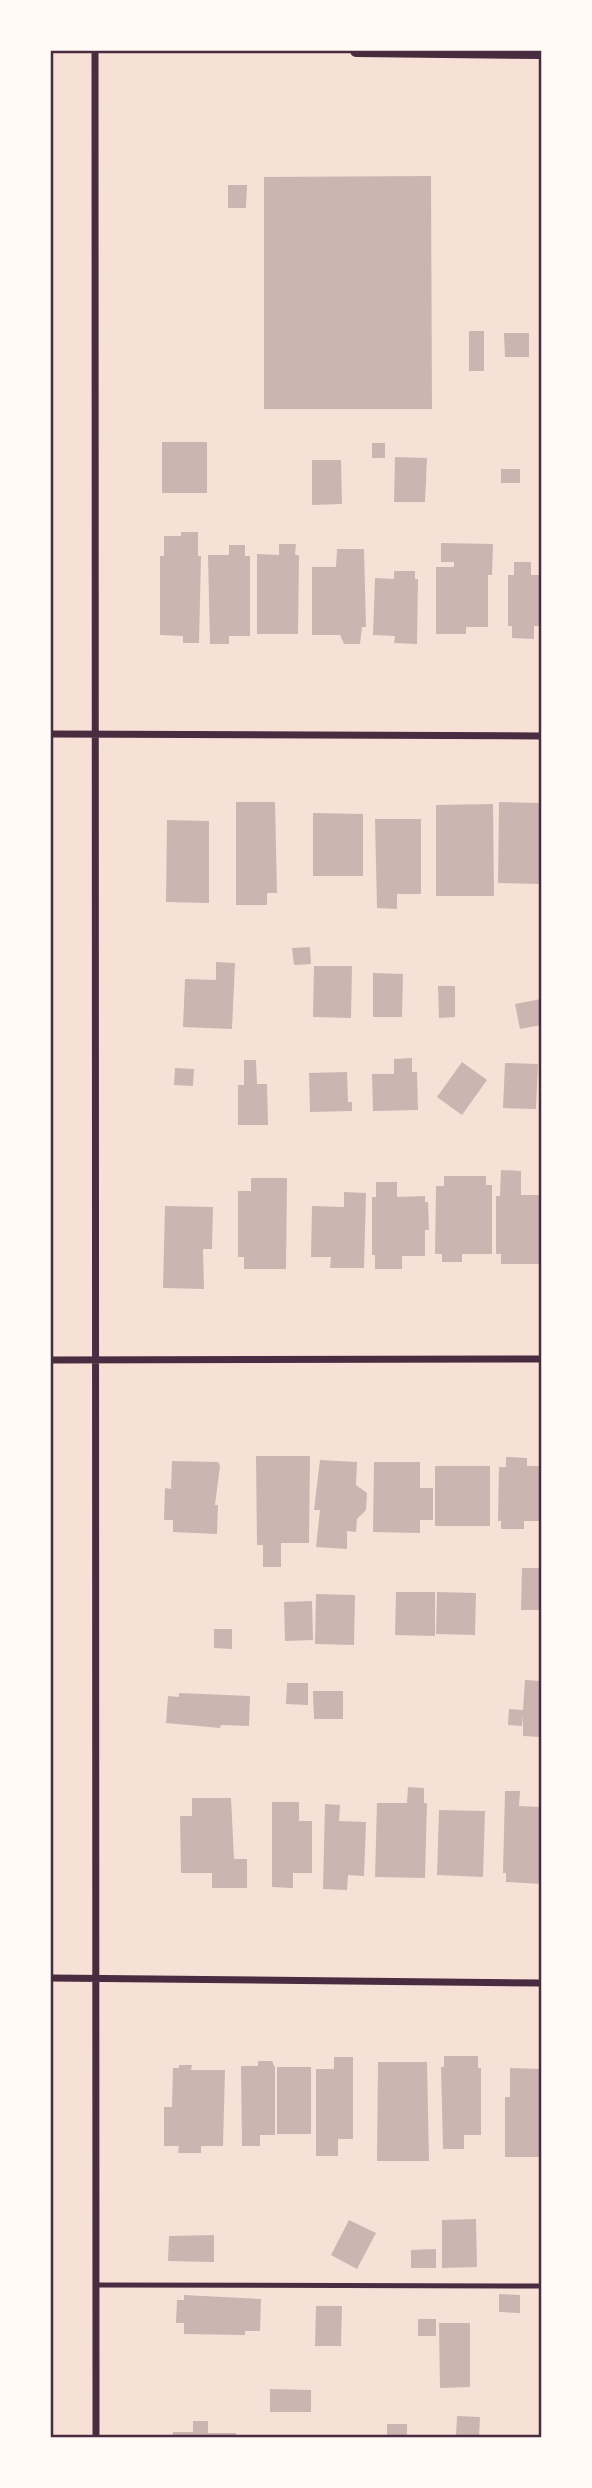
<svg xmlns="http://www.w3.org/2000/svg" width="592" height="2488" font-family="'Playfair Display',serif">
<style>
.building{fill:#ccb4b1}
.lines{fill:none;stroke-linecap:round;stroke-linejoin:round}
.service{stroke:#4a2c40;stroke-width:5}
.minor{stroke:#4a2c40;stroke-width:7}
.tertiary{stroke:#4a2c40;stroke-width:12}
.neatline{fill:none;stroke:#4a2c40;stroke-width:2.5}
</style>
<rect width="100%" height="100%" fill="#f7e1d7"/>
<!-- building -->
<path class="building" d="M431,176L432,409H264V177Z
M228,185H247L246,208H228Z
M469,331H484V371H469Z
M504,333H529V357H505Z
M162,442H207V493H162Z
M372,443H385V458H372Z
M395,457L427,458L425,502H394Z
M312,460H341L342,504L312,505Z
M501,469H520V483H501Z
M181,532H198V556H201L199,643H183V636L160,635V556H164V536H181Z
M441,543L493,544L492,575H488V627H466V634H436V567H454V562H441Z
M279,544H296L295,555H299L298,634H257V554L279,555Z
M229,545H245V556H250V636H229V644H210L208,555H229Z
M337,549H364L366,627H362L360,644H344L340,635H312V567H336Z
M514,562H531V575H541V626H534V639L512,638V626H508V575H514Z
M394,571H415V579H418L417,644L394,643L395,636L373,635L375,578L394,579Z
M236,802H275L277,893H267V905H236Z
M499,802L541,803V884L498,883Z
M493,804L494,896H436V805Z
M313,813L363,814V876H313Z
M375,819H421V894H397V909L377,908Z
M167,820L209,821V903L166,902Z
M310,947L311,964L294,965L292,948Z
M216,962L235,963L232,1029L183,1027L185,979L216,980Z
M314,966H352L351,1018L313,1017Z
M373,973L403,974L402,1017H373Z
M438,986H455V1017L439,1018Z
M541,999V1025L520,1029L515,1004Z
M412,1058V1072H417L418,1110L373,1111L372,1074H394V1059Z
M244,1060H256L257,1084H267L268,1125H238V1085H244Z
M462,1062L487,1080L462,1115L437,1097Z
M505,1063L538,1064L536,1109L503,1108Z
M175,1068L194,1069L193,1086L174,1085Z
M347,1072L348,1102H352V1111L310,1112L309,1073Z
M501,1170L521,1171V1195H541V1264H501V1254H496V1196H500Z
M444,1176H486V1185H492V1254H462V1262H442V1254H435L436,1186H444Z
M251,1178H287L286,1269H244V1257H238V1191H251Z
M376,1182H397V1197L425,1196V1202H428L429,1230H425V1256H402V1269H375V1255H372V1197H376Z
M344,1192L366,1193L364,1268H330L331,1257H311L312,1206L344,1207Z
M165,1206L213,1207L212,1249H203L204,1289L163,1288Z
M256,1456H310L309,1543H281V1567H263V1545H257Z
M506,1457L527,1458V1466H541V1521H524V1529H501V1521H498L499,1467H506Z
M320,1460L357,1462L356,1485L367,1493L366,1510L357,1519L356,1532L347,1531V1549L316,1547L320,1510H314Z
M172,1461L218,1462L220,1466L215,1505H218L217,1534L173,1532V1520H164L165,1488L171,1489Z
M374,1462H420V1488H433V1520H420V1533L373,1532Z
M435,1466H490V1526H435Z
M522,1568H541V1610H521Z
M396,1592H435V1636L395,1635Z
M437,1592L476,1593L475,1635L436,1634Z
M316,1594L355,1595L354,1645L315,1644Z
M312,1601L313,1640L285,1641L284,1602Z
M214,1629H232V1649L214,1648Z
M525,1680L541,1681V1737L523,1736V1715L522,1726L508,1725L509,1709L523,1710Z
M287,1683H308V1705L286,1704Z
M313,1691H343V1719H314Z
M179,1693L250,1696L249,1726L221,1725L220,1728L166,1723L168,1696L179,1697Z
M408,1787L424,1788V1803H427L425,1878L375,1877L377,1803H407Z
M505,1791H520L519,1806L541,1807V1884L506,1882V1873H503Z
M192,1798H231L234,1859H247V1888H212V1873H181L180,1816H192Z
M272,1802H299V1821H312V1873H293V1888L272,1887Z
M325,1804L340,1805L339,1821L366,1822L364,1876L348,1875L347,1890L323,1889Z
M439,1810L485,1811L483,1877L437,1875Z
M444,2056H478V2068H481V2135H464V2149H443L441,2067H444Z
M334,2057H353V2139H338V2156H316V2069H334Z
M258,2061H272L275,2067V2135H260V2146H242L241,2066H258Z
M378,2062H427L429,2161H377Z
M179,2065H192L191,2070H225L223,2146H201V2153H178L179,2146H164V2107H172L173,2068H179Z
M277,2067H311V2134H277Z
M510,2068L541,2069V2157H505V2097H510Z
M476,2219L477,2267L442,2268V2220Z
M349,2220L376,2233L357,2269L331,2255Z
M214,2235V2262L168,2261L169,2236Z
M436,2249V2268H411V2250Z
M499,2294L520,2295V2313L499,2312Z
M184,2295L261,2299L260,2331H245V2335L184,2334V2323H176L177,2300H184Z
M316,2306H342L341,2346H315Z
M418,2319H436V2336H418Z
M439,2323H470V2387L440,2388Z
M270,2389L311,2390V2412H270Z
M457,2416L480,2417L479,2437H456Z
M193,2421H208V2433H236V2437H172L173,2432H193Z
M387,2424H407V2437H387Z"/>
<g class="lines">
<!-- service -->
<path class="service" d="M96,2285L541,2286"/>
<!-- minor -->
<path class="minor" d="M95,51L96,2437
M51,734L541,736
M51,1360L541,1359
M51,1978L541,1983"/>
<!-- tertiary -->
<path class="tertiary" d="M356,51L541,53"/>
</g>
<!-- border -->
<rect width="592" height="2488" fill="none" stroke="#fffaf5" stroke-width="105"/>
<rect x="52" y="52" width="488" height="2384" class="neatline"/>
</svg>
